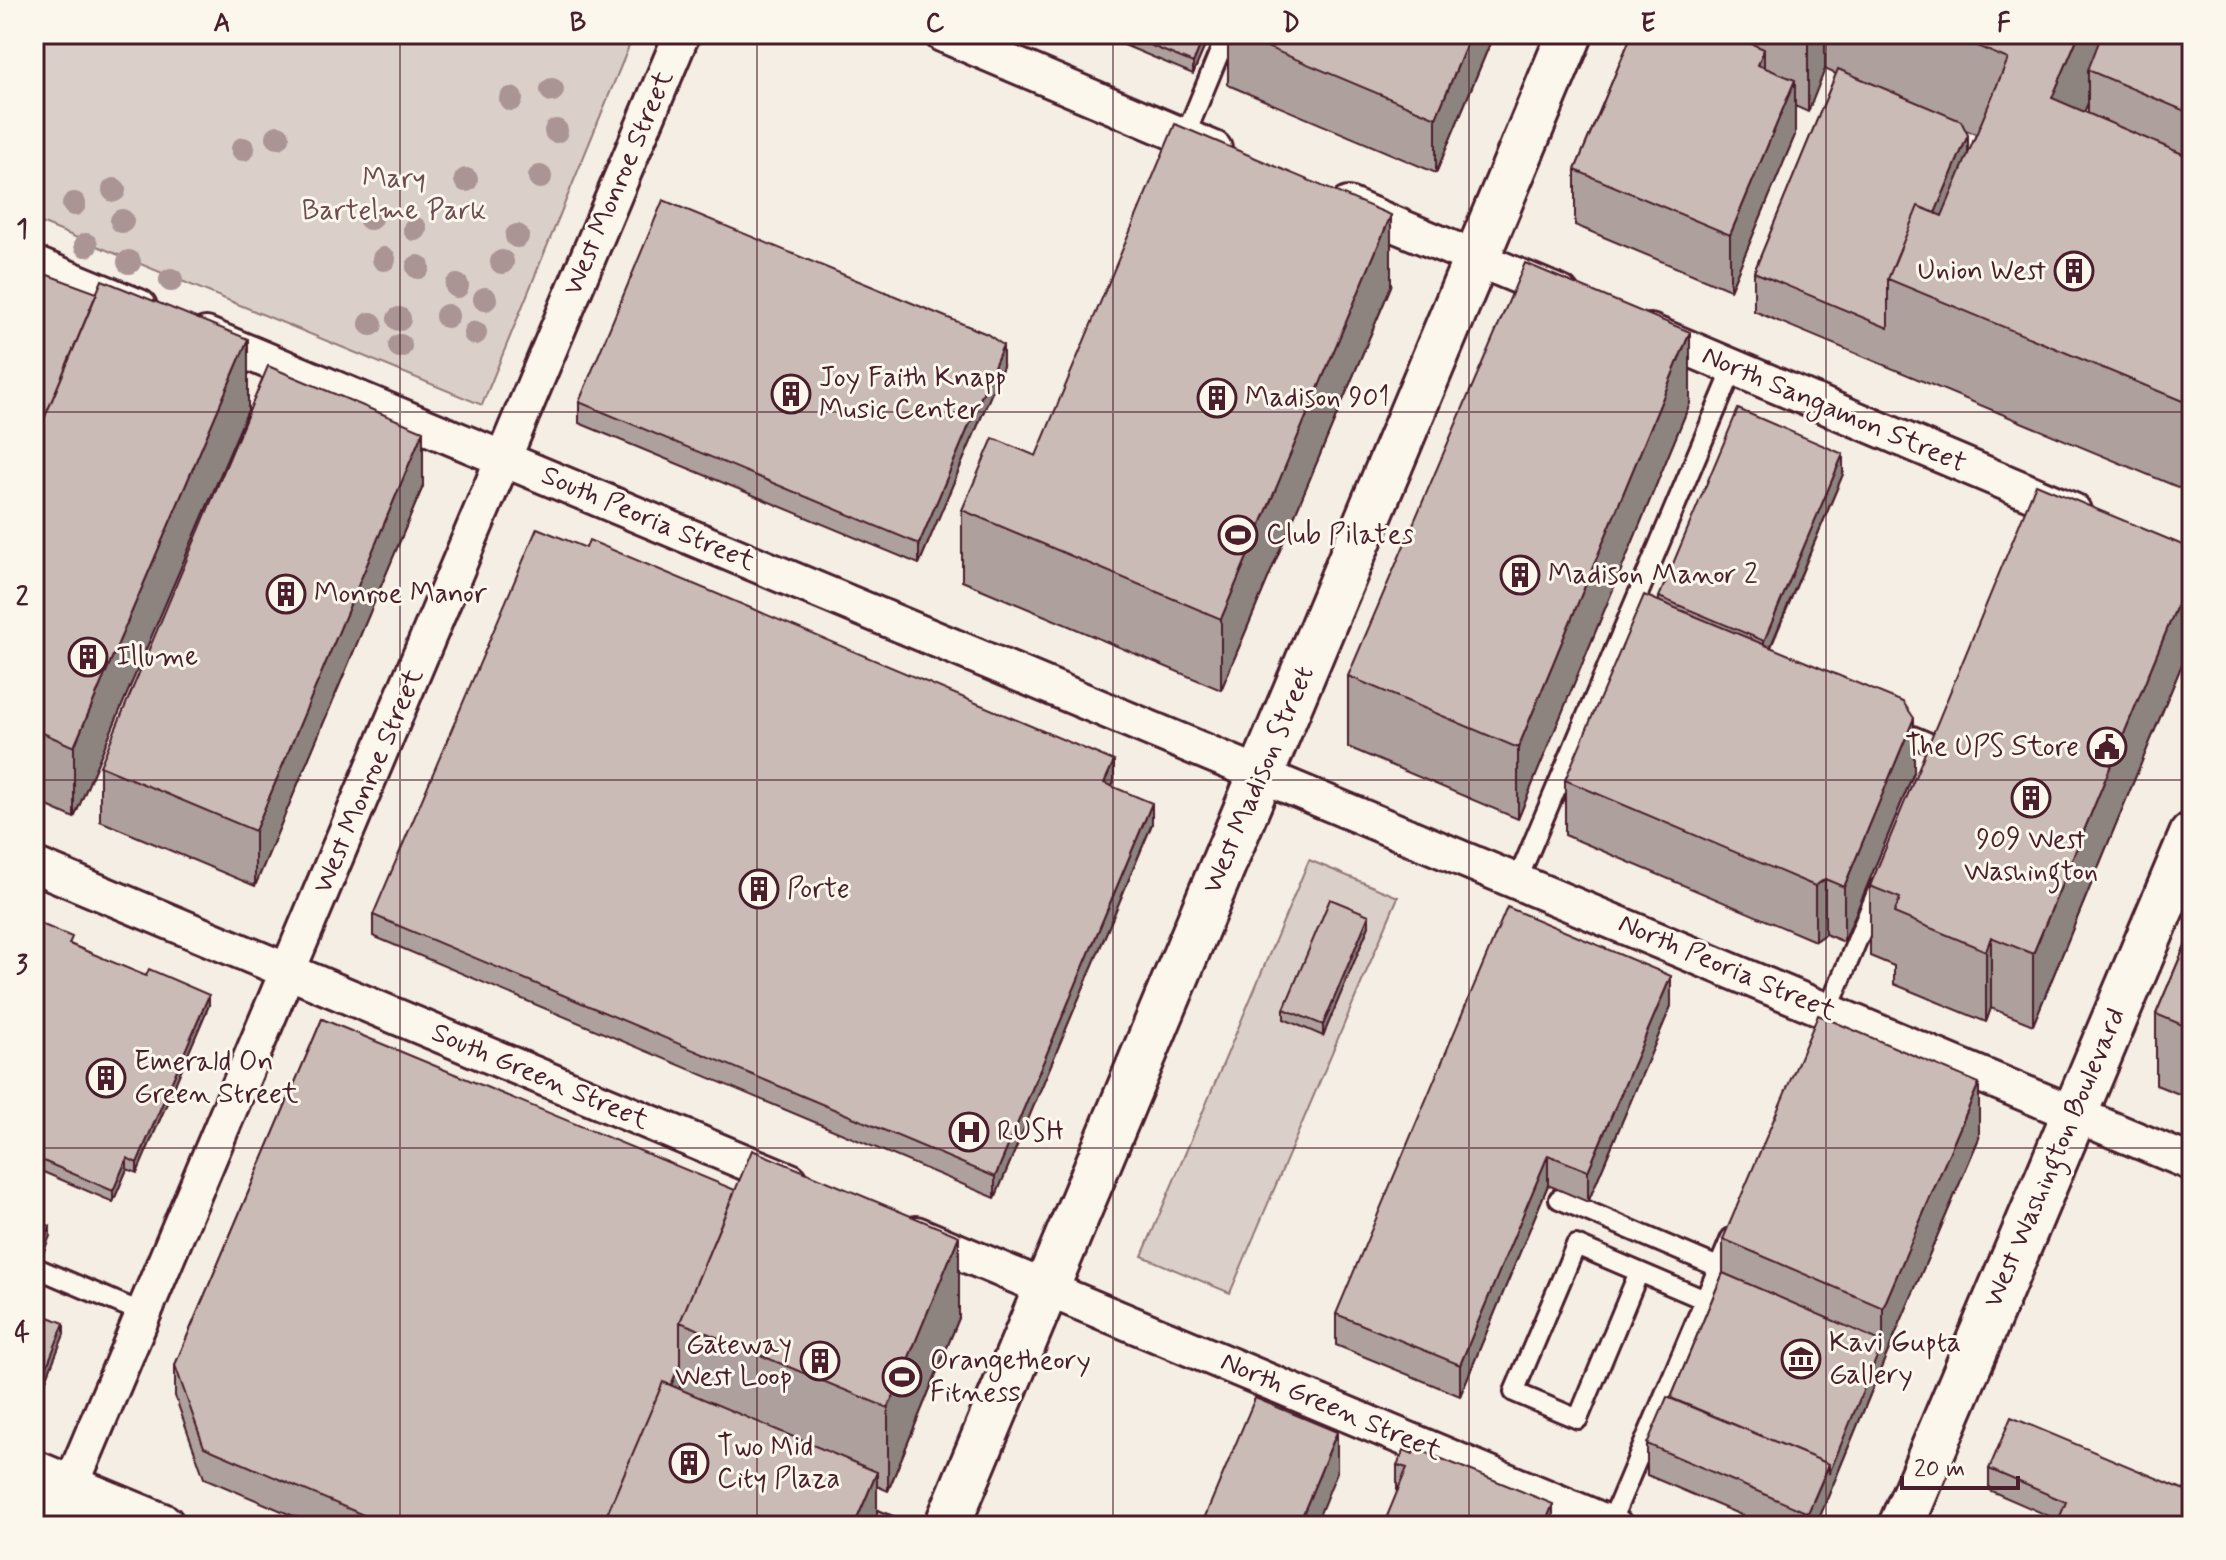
<svg xmlns="http://www.w3.org/2000/svg" width="2226" height="1560" font-family="Mynerve,sans-serif">
<style>
.green{fill:#dbd0c9;stroke:#92787a;stroke-width:2}
.lines{fill:none;stroke-linecap:round;stroke-linejoin:round}
.lane-casing{stroke:#4a1f2b;stroke-width:24}
.street-casing{stroke:#4a1f2b;stroke-width:40}
.secondary-casing{stroke:#4a1f2b;stroke-width:50}
.lane{stroke:#fbf7ec;stroke-width:18}
.street{stroke:#fbf7ec;stroke-width:34}
.secondary{stroke:#fbf7ec;stroke-width:44}
.tree{fill:#aa9494}
.wall{fill:#aea19d;stroke:#4a1f2b;stroke-width:2;fill-rule:evenodd}
.shaded-wall{fill:#8d837f;stroke:#4a1f2b;stroke-width:2}
.building{fill:#cabbb6;stroke:#4a1f2b;stroke-width:2}
.grid{fill:none;stroke:#4a1f2b;stroke-width:2;stroke-opacity:0.55}
.labels{text-anchor:middle;dominant-baseline:central;stroke-width:6;stroke-linejoin:round;paint-order:stroke}
.park-label{font-size:28px;fill:#6e4b52;stroke:#fbf7ec}
.street-label{font-size:28px;fill:#4a1f2b;stroke:#fbf7ec}
.poi-label{font-size:28px;fill:#4a1f2b;stroke:#fbf7ec;text-anchor:start}
.neatline{fill:none;stroke:#4a1f2b;stroke-width:3}
.grid-label{font-size:26px;text-anchor:middle;font-weight:bold;fill:#4a1f2b}
</style>
<rect width="100%" height="100%" fill="#f4eee4"/>
<filter id="ink" filterUnits="userSpaceOnUse"><feTurbulence type="fractalNoise" baseFrequency=".0125" numOctaves="2"/><feDisplacementMap in="SourceGraphic" scale="16" xChannelSelector="R" yChannelSelector="G"/><feConvolveMatrix kernelMatrix="1 2 1 2 8 2 1 2 1" color-interpolation-filters="sRGB"/></filter>
<g filter="url(#ink)">
<!-- green -->
<path class="green" d="M34,34H634L482,405L34,220Z
M1309,860L1398,897L1230,1293L1142,1256Z"/>
<g class="lines">
<defs>
<path id="lane" d="M1185,136L1227,34
M1894,728L1939,747
M1517,881L1734,367
M1826,1015L1879,888
M1559,1199L1718,1267
M34,1267L145,1314
M1639,1272L1578,1419L1514,1392L1576,1245L1705,1300
M857,1513L889,1526
M1610,1524L1731,1238"/>
<path id="street" d="M942,34L1214,149
M1348,205L1561,294
M34,264L139,307
M1650,332L2073,511
M206,335L2192,1163
M34,865L790,1181
M916,1234L1615,1526
M70,1488L682,34"/>
<path id="secondary" d="M34,1473L162,1526
M54,1526L70,1488
M947,1526L1570,34
M1901,1526L2192,835"/>
</defs>
<!-- lane casing -->
<use href="#lane" class="lane-casing"/>
<!-- street casing -->
<use href="#street" class="street-casing"/>
<!-- secondary casing -->
<use href="#secondary" class="secondary-casing"/>
<!-- lane -->
<use href="#lane" class="lane"/>
<!-- street -->
<use href="#street" class="street"/>
<!-- secondary -->
<use href="#secondary" class="secondary"/>
</g>
<!-- trees -->
<g class="tree">
<circle cx="552" cy="90" r="12"/>
<circle cx="511" cy="99" r="12"/>
<circle cx="556" cy="131" r="12"/>
<circle cx="278" cy="137" r="12"/>
<circle cx="243" cy="149" r="12"/>
<circle cx="540" cy="177" r="12"/>
<circle cx="466" cy="180" r="12"/>
<circle cx="114" cy="190" r="12"/>
<circle cx="74" cy="204" r="12"/>
<circle cx="370" cy="218" r="12"/>
<circle cx="122" cy="221" r="12"/>
<circle cx="415" cy="229" r="12"/>
<circle cx="517" cy="236" r="12"/>
<circle cx="86" cy="245" r="12"/>
<circle cx="384" cy="259" r="12"/>
<circle cx="129" cy="262" r="12"/>
<circle cx="502" cy="262" r="12"/>
<circle cx="418" cy="267" r="12"/>
<circle cx="171" cy="280" r="12"/>
<circle cx="457" cy="286" r="12"/>
<circle cx="485" cy="299" r="12"/>
<circle cx="447" cy="316" r="12"/>
<circle cx="399" cy="319" r="12"/>
<circle cx="371" cy="324" r="12"/>
<circle cx="475" cy="333" r="12"/>
<circle cx="400" cy="346" r="12"/>
</g>
<!-- wall -->
<path class="wall" d="M1098,34H1210L1193,74Z
M1228,34H1494L1436,173L1228,85Z
M1632,34H2192V493L1754,311V272L1836,74L1825,69L1808,112L1795,106V135L1730,290L1575,225V170ZM2088,102V114L2084,112ZM1965,130L1976,134L1968,155Z
M34,270L248,410L74,818L34,800Z
M1391,286L1221,690L962,581V510L1036,456Z
M1003,366L919,564L579,423V402Z
M1690,403L1518,819L1348,747V676Z
M1843,474L1771,647L1914,772L1844,942L1825,934L1815,941L1565,835V780L1659,601V597Z
M423,486L255,886L100,821V766Z
M2192,549V640L2033,1025L1991,1008L1986,1022L1894,984V966L1870,956V886Z
M1114,782L1112,786L1152,824L995,1198L373,936V915Z
M34,921L72,945L209,1005L137,1173L127,1169L113,1202L34,1168Z
M1369,926L1323,1036L1284,1019V1009Z
M2192,929V1099L2156,1085V1014Z
M1671,1006L1588,1202L1548,1185L1460,1396L1336,1345V1314Z
M322,1019L959,1318L888,1491L877,1486V1526H317L204,1478L175,1396V1365Z
M1979,1138L1883,1363L1816,1526H1767L1647,1475V1444L1671,1398L1723,1273V1239Z
M34,1311L64,1334L41,1392L34,1389Z
M1413,1454L1553,1526L1397,1492V1465Z
M1989,1469L2192,1493L2058,1520L1989,1490Z"/>
<!-- shaded-wall -->
<path class="shaded-wall" d="M1205,34H1210L1193,74V63Z
M1471,34H1494L1436,173V118Z
M1808,34H1825V69L1808,112Z
M2079,34H2117L2088,70V103L2052,187V98Z
M1764,49V104L1758,65Z
M1795,80V135L1730,290V235Z
M1968,135V175L1935,253V213Z
M1391,215V286L1221,690V619Z
M1690,332V403L1518,819V748Z
M248,339V410L74,818V747Z
M1003,345V366L919,564V544Z
M423,431V486L255,886V831Z
M1843,454V474L1764,662V641Z
M2192,569V640L2033,1025V954Z
M1914,718V772L1844,942V887Z
M1114,761V782L1104,804V783Z
M1152,803V824L995,1198V1177Z
M1825,879V934L1815,941V886Z
M1369,915V926L1323,1036V1025Z
M1991,937V1008L1986,1022V951Z
M1671,976V1006L1588,1202V1171Z
M209,995V1005L137,1173V1163Z
M1979,1083V1138L1883,1363L1816,1526H1808V1513L1883,1342V1308Z
M1548,1155V1185L1460,1396V1365Z
M127,1158V1169L113,1202V1191Z
M50,1226V1236L34,1276V1266Z
M959,1236V1318L888,1491V1408Z
M64,1323V1334L41,1392V1381Z
M680,1364V1394L612,1526Z
M1337,1432V1472L1315,1526H1298Z
M877,1472V1526H854Z
M1553,1504V1526H1544Z"/>
<!-- building -->
<path class="building" d="M1123,34H1205L1193,63Z
M1236,34H1471L1436,118Z
M1632,34H1729L1764,49L1758,65L1795,80L1730,235L1575,170Z
M1949,34H2079L2052,98L2192,158V405L1888,279L1918,206L1942,216L2008,59Z
M2102,34H2192V114L2088,70Z
M1838,69L1961,121L1968,135L1935,213L1918,206L1888,279V328L1754,272Z
M1175,124L1391,215L1221,619L962,510L993,438L1036,456Z
M663,200L987,334L1003,345L919,544L579,402Z
M1525,263L1690,332L1518,748L1348,676Z
M34,270L97,293L34,443Z
M102,280L248,339L74,747L34,729V443Z
M268,366L423,431L255,831L100,766Z
M1738,409L1843,454L1764,641L1659,597Z
M2036,484L2192,549V569L2033,954L1991,937L1986,951L1894,913L1900,898L1870,886Z
M537,528L586,548L589,540L1114,761L1104,783L1152,803L995,1177L373,915Z
M1644,595L1903,702L1914,718L1844,887L1825,879L1815,886L1565,780Z
M1330,899L1369,915L1323,1025L1284,1009Z
M1507,907L1671,976L1588,1171L1548,1155L1460,1365L1336,1314Z
M34,921L72,937L69,944L146,976L149,969L209,995L137,1163L127,1158L113,1191L34,1157Z
M2192,929V1029L2156,1014Z
M1818,1015L1979,1083L1883,1308L1723,1239Z
M322,1019L735,1190L680,1322V1364L671,1385L663,1382L602,1526H389L204,1447L175,1365Z
M752,1150L959,1236L888,1408L680,1322Z
M34,1219L50,1226L34,1266Z
M1723,1273L1883,1342L1829,1474V1464L1671,1398Z
M34,1311L64,1323L41,1381L34,1379Z
M663,1382L877,1472L854,1526H602Z
M1667,1397L1829,1464L1808,1513L1647,1444Z
M1255,1398L1337,1432L1298,1526H1201Z
M2011,1417L2192,1493V1526H2056L2066,1502L1989,1469Z
M1415,1448L1553,1504L1544,1526H1383L1407,1468L1397,1465L1404,1450L1413,1454Z
M2029,1518L2049,1526H2026Z"/>
</g>
<!-- grid -->
<path class="grid" d="M400,34V1526M757,34V1526M1113,34V1526M1469,34V1526M1826,34V1526M34,412H2192M34,780H2192M34,1148H2192"/>
<!-- icons -->
<defs>
<symbol id="building-ring" viewBox="-11 -11 22 22"><circle r="9.5" fill="#fbf7ec" stroke="#4a1f2b" stroke-width="1.5"/><path d="M-4-6H4V6H1V3H-1V6H-4ZM-2.5-4.3h1.7v1.8h-1.7ZM.8-4.3h1.7v1.8H.8ZM-2.5-1h1.7V.8h-1.7ZM.8-1h1.7V.8H.8Z" fill="#4a1f2b"/></symbol>
<symbol id="stadium-ring" viewBox="-11 -11 22 22"><circle r="9.5" fill="#fbf7ec" stroke="#4a1f2b" stroke-width="1.5"/><path d="M0-5a6.5 5 0 1 0 0 10a6.5 5 0 1 0 0-10ZM-3.5-1.8h7v3.6h-7Z" fill="#4a1f2b"/></symbol>
<symbol id="civic-ring" viewBox="-11 -11 22 22"><circle r="9.5" fill="#fbf7ec" stroke="#4a1f2b" stroke-width="1.5"/><path d="M-.6-6.5H3V-4.5H.6V-3L4-1V1h2V6H-6V1h2V-1L-.6-3ZM-1.2 2.5V6h2.4V2.5Z" fill="#4a1f2b"/></symbol>
<symbol id="hospital-ring" viewBox="-11 -11 22 22"><circle r="9.5" fill="#fbf7ec" stroke="#4a1f2b" stroke-width="1.5"/><path d="M-5-5h3v3.5h4V-5h3V5h-3V1.5h-4V5h-3Z" fill="#4a1f2b"/></symbol>
<symbol id="museum-ring" viewBox="-11 -11 22 22"><circle r="9.5" fill="#fbf7ec" stroke="#4a1f2b" stroke-width="1.5"/><path d="M0-6L6-3V-2H-6V-3ZM-5-1h2V3h-2ZM-1-1h2V3h-2ZM3-1h2V3H3ZM-6 4H6V6H-6Z" fill="#4a1f2b"/></symbol>
</defs>
<g fill-rule="evenodd">
<use href="#building-ring" x="2052" y="249" width="44" height="44"/>
<use href="#building-ring" x="769" y="372" width="44" height="44"/>
<use href="#building-ring" x="1195" y="376" width="44" height="44"/>
<use href="#stadium-ring" x="1216" y="513" width="44" height="44"/>
<use href="#building-ring" x="1498" y="553" width="44" height="44"/>
<use href="#building-ring" x="264" y="572" width="44" height="44"/>
<use href="#building-ring" x="66" y="635" width="44" height="44"/>
<use href="#civic-ring" x="2085" y="725" width="44" height="44"/>
<use href="#building-ring" x="2009" y="776" width="44" height="44"/>
<use href="#building-ring" x="737" y="867" width="44" height="44"/>
<use href="#building-ring" x="84" y="1056" width="44" height="44"/>
<use href="#hospital-ring" x="947" y="1110" width="44" height="44"/>
<use href="#museum-ring" x="1779" y="1337" width="44" height="44"/>
<use href="#building-ring" x="798" y="1339" width="44" height="44"/>
<use href="#stadium-ring" x="880" y="1355" width="44" height="44"/>
<use href="#building-ring" x="667" y="1441" width="44" height="44"/>
</g>
<g class="labels">
<!-- park labels -->
<g class="park-label">
<text x="394" y="179">Mary<tspan x="394" dy="32">Bartelme Park</tspan></text>
</g>
<!-- street labels -->
<g class="street-label">
<text transform="translate(619 183) rotate(-67)">West Monroe Street</text>
<text transform="translate(1834 410) rotate(23)">North Sangamon Street</text>
<text transform="translate(648 519) rotate(23)">South Peoria Street</text>
<text transform="translate(1259 780) rotate(-67)">West Madison Street</text>
<text transform="translate(369 781) rotate(-67)">West Monroe Street</text>
<text transform="translate(1727 968) rotate(23)">North Peoria Street</text>
<text transform="translate(540 1077) rotate(23)">South Green Street</text>
<text transform="translate(2055 1158) rotate(-67)">West Washington Boulevard</text>
<text transform="translate(1331 1407) rotate(23)">North Green Street</text>
</g>
<!-- poi labels -->
<g class="poi-label">
<text x="2046" y="271" text-anchor="end">Union West</text>
<text x="819" y="378">Joy Faith Knapp<tspan x="819" dy="32">Music Center</tspan></text>
<text x="1245" y="398">Madison 901</text>
<text x="1266" y="535">Club Pilates</text>
<text x="1548" y="575">Madison Manor 2</text>
<text x="314" y="594">Monroe Manor</text>
<text x="116" y="657">Illume</text>
<text x="2079" y="747" text-anchor="end">The UPS Store</text>
<text x="2031" y="840" text-anchor="middle">909 West<tspan x="2031" dy="32">Washington</tspan></text>
<text x="787" y="889">Porte</text>
<text x="134" y="1062">Emerald On<tspan x="134" dy="32">Green Street</tspan></text>
<text x="997" y="1132">RUSH</text>
<text x="1829" y="1343">Kavi Gupta<tspan x="1829" dy="32">Gallery</tspan></text>
<text x="792" y="1345" text-anchor="end">Gateway<tspan x="792" dy="32">West Loop</tspan></text>
<text x="930" y="1361">Orangetheory<tspan x="930" dy="32">Fitness</tspan></text>
<text x="717" y="1447">Two Mid<tspan x="717" dy="32">City Plaza</tspan></text>
</g>
</g>
<!-- margin -->
<rect width="2226" height="1560" fill="none" stroke="#fbf7ec" stroke-width="88"/>
<!-- scale -->
<path d="M1902 1476v12h116v-12" fill="none" stroke="#4a1f2b" stroke-width="4"/>
<text x="1914" y="1476" font-size="24" fill="#4a1f2b" stroke="#fbf7ec" stroke-width="6" paint-order="stroke">20 m</text>
<rect x="44" y="44" width="2138" height="1472" class="neatline"/>
<g class="grid-label">
<text x="222" y="31">A</text>
<text x="578" y="31">B</text>
<text x="935" y="31">C</text>
<text x="1291" y="31">D</text>
<text x="1648" y="31">E</text>
<text x="2004" y="31">F</text>
<text x="22" y="237">1</text>
<text x="22" y="605">2</text>
<text x="22" y="973">3</text>
<text x="22" y="1341">4</text>
</g>
</svg>
